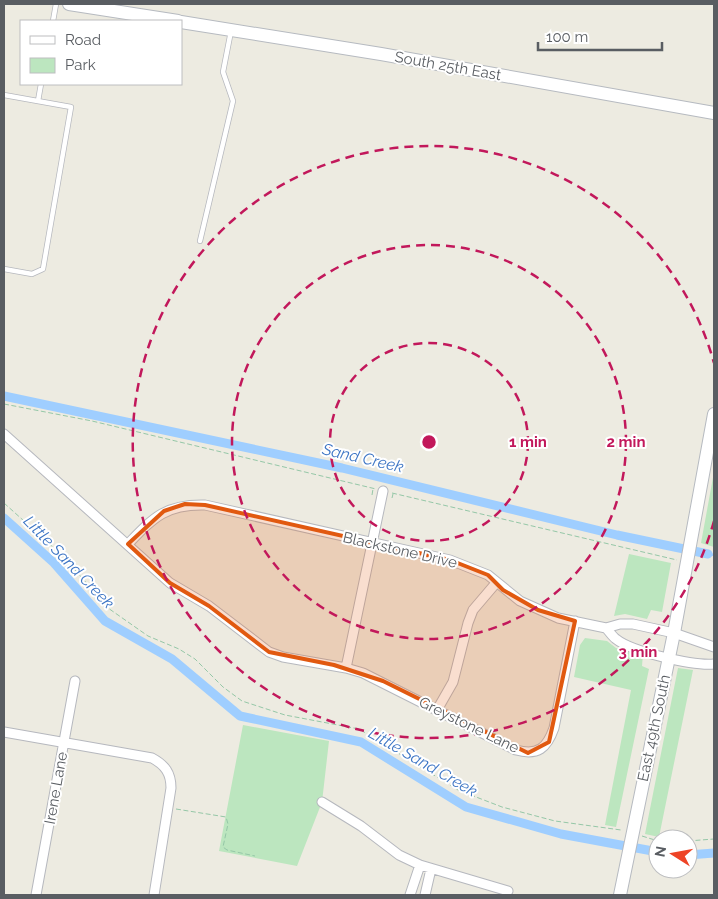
<svg xmlns="http://www.w3.org/2000/svg" width="718" height="899" font-family="Raleway,sans-serif">
<style>
.green{fill:#bce6bf}
.lines{fill:none;stroke-linecap:round;stroke-linejoin:round}
.stream{stroke:#9fceff;stroke-width:2.5}
.canal{stroke:#9fceff;stroke-width:9}
.lane-casing{stroke:#b6b8be;stroke-width:6}
.street-casing{stroke:#b6b8be;stroke-width:11}
.secondary-casing{stroke:#b6bac0;stroke-width:14}
.path{stroke:#95c7a7;stroke-width:1;stroke-dasharray:5 2.5;stroke-linecap:butt}
.lane{stroke:#fff;stroke-width:4.5}
.street{stroke:#fff;stroke-width:9}
.secondary{stroke:#fff;stroke-width:12}
.marked{fill:#e15910;fill-opacity:0.2;stroke:#e15910;stroke-width:4;stroke-linejoin:round}
.ring{fill:none;stroke:#c2185b;stroke-width:2.5;stroke-dasharray:9 6}
.labels{text-anchor:middle;dominant-baseline:central;stroke-width:4;stroke-linejoin:round;paint-order:stroke}
.street-label{font-size:15px;fill:#595d62;stroke:#fff}
.water-label{font-size:16px;font-style:italic;fill:#3e76c5;stroke:#fff}
.centre{fill:#c2185b;stroke:#fff;stroke-width:2.5}
.ring-label{font-size:15px;text-anchor:middle;font-weight:bold;fill:#c2185b;stroke:#fff;stroke-width:4;stroke-linejoin:round;paint-order:stroke}
</style>
<rect width="100%" height="100%" fill="#edebe1"/>
<!-- green -->
<path class="green" d="M714,472V547L701,543Z
M629,554L671,563L662,612L651,610L647,619L625,614L614,616Z
M585,638L607,641L616,648L643,654L642,666L649,669L616,827L605,825L631,690L574,677L580,645Z
M678,668L693,670L659,837L645,834Z
M243,725L329,741L322,802L297,866L219,851Z"/>
<g class="lines">
<!-- stream -->
<path class="stream" d="M708,554L714,555"/>
<!-- canal -->
<path class="canal" d="M4,396L342,468L617,535L708,554
M4,518L54,563L105,621L172,659L240,716L361,742L466,807L561,834L658,852
M688,855L714,853"/>
<defs>
<path id="lane" d="M53,21L56,4
M4,95L71,107L43,269L32,274L4,269
M38,101L41,84
M200,241L233,101L223,72L231,31"/>
<path id="street" d="M4,434L170,583L209,606L269,652L283,657L346,668L363,673L516,750C538,756 547,748 554,728L575,621
M128,544C154,517 166,504 205,505L450,560L488,575L520,601L558,618L606,628L620,624H633L674,633L714,647
M606,628C609,631 612,636 616,639C632,652 694,666 714,664
M346,668L383,491
M437,710L453,682L468,623L473,610L496,583
M4,732L152,758C165,765 171,773 171,788L154,895
M322,802L361,826L399,855L420,865L508,891
M36,895L75,681
M410,895L420,865
M425,895L431,869"/>
<path id="secondary" d="M69,4L178,21
M181,22L381,54L714,113
M620,895L674,633L714,414"/>
</defs>
<!-- lane casing -->
<use href="#lane" class="lane-casing"/>
<!-- street casing -->
<use href="#street" class="street-casing"/>
<!-- secondary casing -->
<use href="#secondary" class="secondary-casing"/>
<!-- path -->
<path class="path" d="M4,404L92,421L376,489
M392,493L677,560
M372,495L373,489
M392,498L393,494
M4,503L64,557L108,608L148,636L179,649L195,659L223,687L242,701L285,715L359,729L458,790L502,807L555,821L621,830
M176,809L226,817L228,824L223,847L227,850L255,856
M642,836L658,841
M688,841L714,839"/>
<!-- lane -->
<use href="#lane" class="lane"/>
<!-- street -->
<use href="#street" class="street"/>
<!-- secondary -->
<use href="#secondary" class="secondary"/>
</g>
<!-- marked area -->
<path class="marked" d="M185,504L205,505L450,560L488,575L503,590L538,610L575,621L549,742L528,753L383,681L334,665L269,652L209,606L170,583L128,544L164,511Z"/>
<!-- distance rings -->
<g class="ring">
<circle cx="429" cy="442" r="99"/>
<circle cx="429" cy="442" r="197"/>
<path d="M714 521A296 296 0 1 1 714 363"/>
</g>
<g class="labels">
<!-- street labels -->
<g class="street-label">
<text transform="translate(448 66) rotate(10)">South 25th East</text>
<text transform="translate(400 550) rotate(13)">Blackstone Drive</text>
<text transform="translate(469 725) rotate(26)">Greystone Lane</text>
<text transform="translate(654 728) rotate(-78)">East 49th South</text>
<text transform="translate(56 788) rotate(-80)">Irene Lane</text>
</g>
<!-- water labels -->
<g class="water-label">
<text transform="translate(363 458) rotate(13)">Sand Creek</text>
<text transform="translate(69 562) rotate(46)">Little Sand Creek</text>
<text transform="translate(423 762) rotate(30)">Little Sand Creek</text>
</g>
</g>
<circle cx="429" cy="442" r="8" class="centre"/>
<g class="ring-label">
<text x="528" y="447">1 min</text>
<text x="626" y="447">2 min</text>
<text x="638" y="657">3 min</text>
</g>
<!-- border -->
<rect width="718" height="899" fill="none" stroke="#595d62" stroke-width="10"/>
<!-- legend -->
<rect x="20" y="20" width="162" height="65" fill="#ffffff" stroke="#bdbec0"/>
<rect x="30" y="36" width="25" height="8" fill="#ffffff" stroke="#bdbec0"/>
<text x="65" y="45" font-size="15" fill="#595d62">Road</text>
<rect x="30" y="58" width="25" height="15" fill="#bce6bf" stroke="#bdbec0"/>
<text x="65" y="70" font-size="15" fill="#595d62">Park</text>
<!-- north arrow -->
<g transform="translate(673 854) rotate(281)"><circle r="24" fill="#ffffff" stroke="#bdbec0"/>
<path d="M0-4L9 19L0 12L-9 19Z" fill="#ee4426"/>
<text y="-8" font-size="14" font-weight="bold" text-anchor="middle" fill="#595d62">N</text>
</g>
<!-- scale -->
<path d="M538 42v8h124v-8" fill="none" stroke="#595d62" stroke-width="2.5"/>
<text x="546" y="42" font-size="15" fill="#595d62" stroke="#ffffff" stroke-width="4" paint-order="stroke">100 m</text>
</svg>
